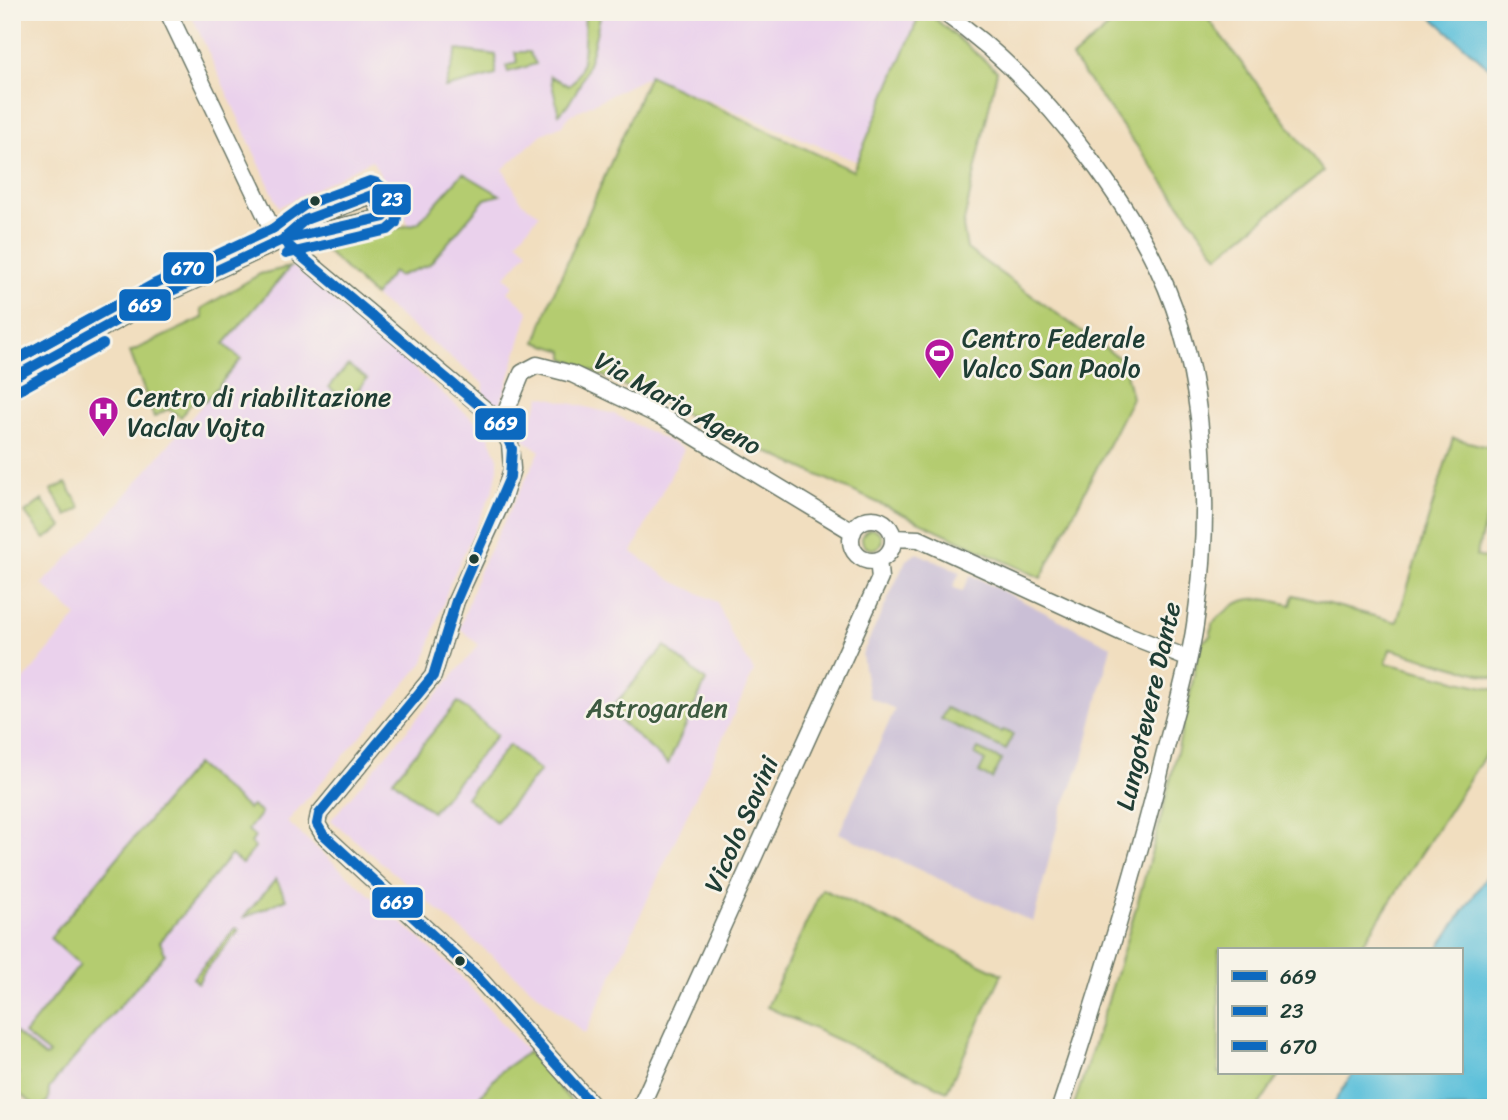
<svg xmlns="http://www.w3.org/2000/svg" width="1508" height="1120" font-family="Sriracha,sans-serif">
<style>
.built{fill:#ead1ec}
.industrial{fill:#cabfd6}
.green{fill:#b4cc70;stroke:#6a8452;stroke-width:2}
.water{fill:#5cc0da;stroke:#3e7e87;stroke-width:2}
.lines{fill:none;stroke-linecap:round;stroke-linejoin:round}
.minor-casing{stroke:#687565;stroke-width:19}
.minor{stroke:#fff;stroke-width:16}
.bus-1-casing{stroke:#f7f3e8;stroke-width:16}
.bus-2-casing{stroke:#f7f3e8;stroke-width:16}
.bus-3-casing{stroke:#f7f3e8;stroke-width:16}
.bus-1{stroke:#0c69bf;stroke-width:10}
.bus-2{stroke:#0c69bf;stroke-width:10}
.bus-3{stroke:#0c69bf;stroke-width:10}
.bus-dot{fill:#1f3d34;stroke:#f7f3e8;stroke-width:2.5}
.labels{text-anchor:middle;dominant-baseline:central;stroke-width:5;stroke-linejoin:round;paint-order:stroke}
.poi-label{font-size:26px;fill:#1f3d34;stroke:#f7f3e8;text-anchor:start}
.street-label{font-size:26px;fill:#1f3d34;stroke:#f7f3e8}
.park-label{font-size:26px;fill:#3d5a40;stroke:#f7f3e8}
.line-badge{stroke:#f7f3e8;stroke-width:2.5}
.badge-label{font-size:19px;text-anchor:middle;font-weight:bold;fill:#fff}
</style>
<rect width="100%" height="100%" fill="#f7f3e8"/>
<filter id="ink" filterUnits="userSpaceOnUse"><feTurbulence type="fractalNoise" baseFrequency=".0143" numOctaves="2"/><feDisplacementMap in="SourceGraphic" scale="14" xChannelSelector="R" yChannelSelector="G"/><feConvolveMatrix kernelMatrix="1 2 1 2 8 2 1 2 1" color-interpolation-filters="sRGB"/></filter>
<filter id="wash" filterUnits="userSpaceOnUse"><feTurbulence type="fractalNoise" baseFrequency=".00686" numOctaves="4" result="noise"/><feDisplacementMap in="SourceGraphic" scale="28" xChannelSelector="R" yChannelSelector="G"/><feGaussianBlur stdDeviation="1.57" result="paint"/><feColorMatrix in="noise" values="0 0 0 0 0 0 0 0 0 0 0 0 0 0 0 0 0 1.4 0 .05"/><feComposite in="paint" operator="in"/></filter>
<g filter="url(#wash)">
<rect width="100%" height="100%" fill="#f1debf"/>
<!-- built -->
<path class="built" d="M190,12H921L856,161L649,76L570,115L562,125L542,134L503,169L522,203L540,214L517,241L528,251L505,277L514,285L508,292L529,312L501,403L496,405L484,394V384L374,296L322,247L409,226L402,209L394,201L372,160L279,207Z
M290,267L295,268L487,431L498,458V468L494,488L450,583L424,662L287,822L454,969L528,1052L501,1071L470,1108H40L12,1089V695L77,616L42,584L98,528L241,359L224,345Z
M541,396L614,414L684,449L632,552L671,580L717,602L734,640L754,671L585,1034L331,820L479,645L460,628L479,571L540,451L523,439Z"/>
<!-- industrial -->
<path class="industrial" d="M917,553L960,572L953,587L962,592L971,575L1111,646L1083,759L1062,809L1033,922L839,833L895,709L869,697L862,655L906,560Z"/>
<!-- green -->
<path class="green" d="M453,12H519L506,16L453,15Z
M585,12H601C594,45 585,90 559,114L550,76L569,86C588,71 583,35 585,12Z
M921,12H927L997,71L963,226L967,249L1123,361L1132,398L1041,578L564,358V351L536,342L551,299L649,75L853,171Z
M1126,12H1203L1323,171L1218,256L1072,58Z
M457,50L496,55V75L445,88Z
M515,52H529L536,64L508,72L506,66L517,63Z
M463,173L500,195L485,199L429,265L398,276L393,272L374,296L322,247L418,223Z
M290,267L224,344L241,359L205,402L198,394L181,417L168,409L154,417L130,352L203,318L201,309L260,274Z
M348,365L367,379L347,403L329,387Z
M1453,438L1496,449V484L1476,556L1496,561V675L1494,678L1390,649L1386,663L1496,690V738L1359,950H1219V1073H1280L1257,1108H1073C1124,955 1170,803 1200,644L1211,635L1212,624C1242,594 1251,595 1291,605L1294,595L1397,622Z
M66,483L81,508L67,516L51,490Z
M42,500L62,527L45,539L25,513Z
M862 539a10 10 0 1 1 20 0a10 10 0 1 1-20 0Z
M665,646L706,681L668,764L609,711Z
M458,702L497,735L432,812L393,780Z
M946,708L1001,732L1003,730L1013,734L1006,750L941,719Z
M509,745L540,771L496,822L466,797Z
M978,749L1002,760L992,779L979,773L985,761L975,755Z
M196,764L248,809L252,806L261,813L248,830L255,837L251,843L255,848L242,864L231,855L160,942L165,954L58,1077L49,1089L48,1101L40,1108L12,1089L19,1074L12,1067V1030L45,1057L49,1054L24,1034L80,965L50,938Z
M276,879L286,899L243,918Z
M822,889L1002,974L947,1091L767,1007Z
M236,928L239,930L204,972L198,983L193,978Z
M528,1052L577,1108H470L501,1071Z"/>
<!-- water -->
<path class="water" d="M1426,12H1496V74Z
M1496,863V1103L1493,1108H1331L1353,1073H1461V950H1437Z"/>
</g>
<g filter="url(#ink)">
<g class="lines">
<defs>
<path id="minor" d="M168,12L271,227L282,240L495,418L510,443L512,469L502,501L456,601L433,676L319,814L317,824L323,834L476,975L595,1108
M943,12C1000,51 1047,101 1088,156C1115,192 1139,228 1158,269C1208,372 1212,513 1195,625C1188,674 1171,724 1160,772C1131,886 1097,997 1060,1108
M12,378L163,295L282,240L384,217L372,195L305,220L282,240
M501,424L522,373L537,365L572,374L666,419L853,532
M851 540a21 21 0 1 1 42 0a21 21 0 1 1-42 0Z
M893,538L919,539L1123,633L1187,658
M640,1108L880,578L878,560"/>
</defs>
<!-- minor casing -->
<use href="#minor" class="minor-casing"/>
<!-- minor -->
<use href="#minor" class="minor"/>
<defs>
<path id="bus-1" d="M372,195L384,217L282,240L305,220Z
M282,240L501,424L512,449L510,477L456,601L433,676L319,814L317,824L323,834L476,975L595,1108
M12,378L163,295L282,240"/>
<path id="bus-2" d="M272,229L305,205L370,181C386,183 400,209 396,223L388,230L286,254
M12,362L90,319
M19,390L103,344"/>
<path id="bus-3" d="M12,362L156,283L274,228"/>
</defs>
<!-- bus-1 casing -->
<use href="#bus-1" class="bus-1-casing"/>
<!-- bus-2 casing -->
<use href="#bus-2" class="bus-2-casing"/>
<!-- bus-3 casing -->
<use href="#bus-3" class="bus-3-casing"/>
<!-- bus-1 -->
<use href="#bus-1" class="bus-1"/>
<!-- bus-2 -->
<use href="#bus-2" class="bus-2"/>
<!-- bus-3 -->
<use href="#bus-3" class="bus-3"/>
</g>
</g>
<!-- icons -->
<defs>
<symbol id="stadium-pin" viewBox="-11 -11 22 30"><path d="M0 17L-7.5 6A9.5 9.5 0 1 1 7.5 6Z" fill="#b5179e" stroke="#f7f3e8"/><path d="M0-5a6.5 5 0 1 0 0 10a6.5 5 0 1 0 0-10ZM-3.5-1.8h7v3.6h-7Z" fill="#fff"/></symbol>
<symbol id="hospital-pin" viewBox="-11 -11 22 30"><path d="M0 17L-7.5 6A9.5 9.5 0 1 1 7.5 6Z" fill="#b5179e" stroke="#f7f3e8"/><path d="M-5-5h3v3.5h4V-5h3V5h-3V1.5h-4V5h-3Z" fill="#fff"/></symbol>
</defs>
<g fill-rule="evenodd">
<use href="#stadium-pin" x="922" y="336" width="35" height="47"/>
<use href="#hospital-pin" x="86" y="394" width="35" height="47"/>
</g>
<!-- markers -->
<g class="bus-dot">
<circle cx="315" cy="201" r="6"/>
<circle cx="474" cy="559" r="6"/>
<circle cx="460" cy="961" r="6"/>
</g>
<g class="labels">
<!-- poi labels -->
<g class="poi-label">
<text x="962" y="338">Centro Federale<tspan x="962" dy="30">Valco San Paolo</tspan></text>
<text x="127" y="397">Centro di riabilitazione<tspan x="127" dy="30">Vaclav Vojta</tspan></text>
</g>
<!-- street labels -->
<g class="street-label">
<text transform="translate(678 403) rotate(29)">Via Mario Ageno</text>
<text transform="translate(1148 706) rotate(-77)">Lungotevere Dante</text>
<text transform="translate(741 824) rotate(-66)">Vicolo Savini</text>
</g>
<!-- park labels -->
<g class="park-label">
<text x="657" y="708">Astrogarden</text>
</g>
</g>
<g class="line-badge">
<rect x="371" y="183" width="41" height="33" rx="7" fill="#0c69bf"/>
<rect x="162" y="251" width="53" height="34" rx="7" fill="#0c69bf"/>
<rect x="118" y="288" width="54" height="34" rx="7" fill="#0c69bf"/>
<rect x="474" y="407" width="53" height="34" rx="7" fill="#0c69bf"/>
<rect x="371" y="886" width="53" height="33" rx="7" fill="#0c69bf"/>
</g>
<g class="badge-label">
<text x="392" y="206">23</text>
<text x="188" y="275">670</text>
<text x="145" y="312">669</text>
<text x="501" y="430">669</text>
<text x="397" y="909">669</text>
</g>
<!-- margin -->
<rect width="1508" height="1120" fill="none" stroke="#f7f3e8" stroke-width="42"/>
<!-- legend -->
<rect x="1218" y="948" width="245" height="126" fill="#f7f3e8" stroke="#a1aaa0" stroke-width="2"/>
<rect x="1232" y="971" width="35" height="10" fill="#0c69bf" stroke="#a1aaa0" stroke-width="2"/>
<text x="1280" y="984" font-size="21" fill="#1f3d34">669</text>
<rect x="1232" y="1006" width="35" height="10" fill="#0c69bf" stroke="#a1aaa0" stroke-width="2"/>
<text x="1280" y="1018" font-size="21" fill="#1f3d34">23</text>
<rect x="1232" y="1041" width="35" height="10" fill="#0c69bf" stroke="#a1aaa0" stroke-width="2"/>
<text x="1280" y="1054" font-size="21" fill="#1f3d34">670</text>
</svg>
